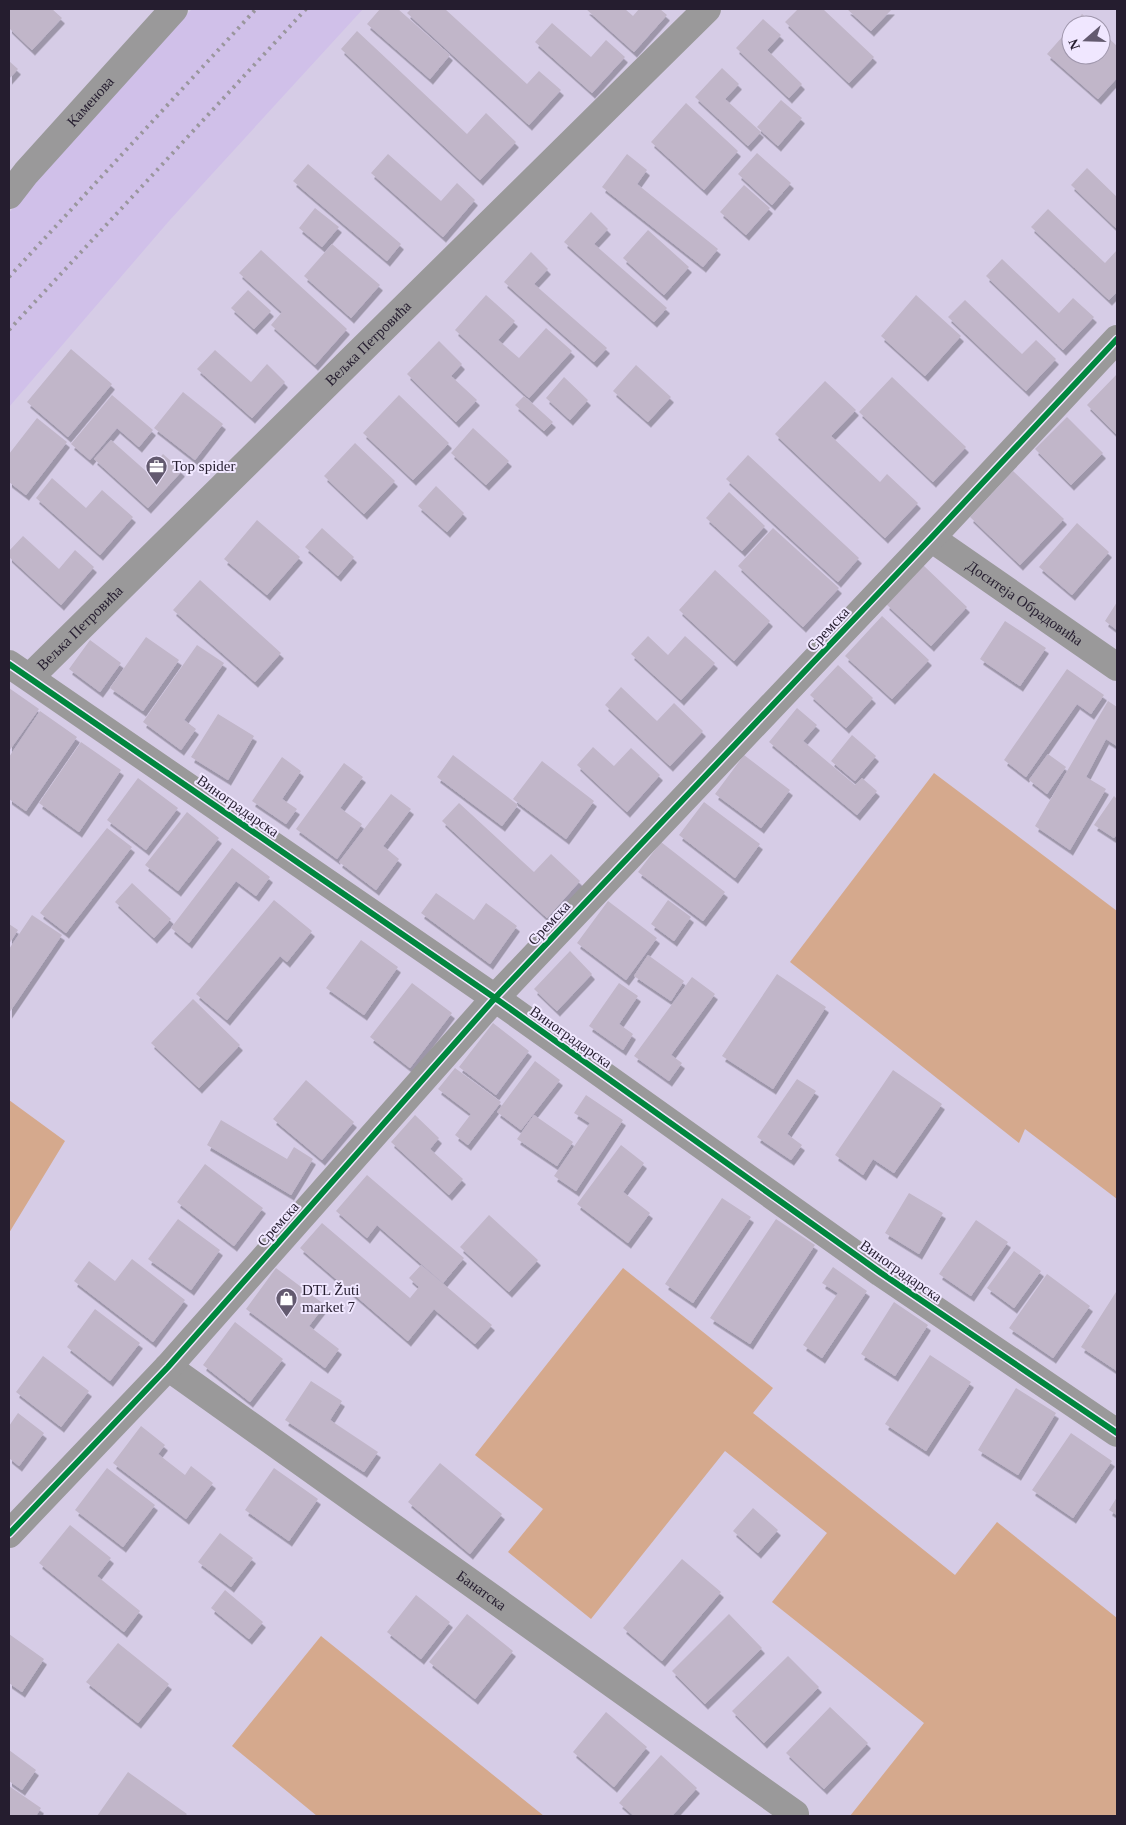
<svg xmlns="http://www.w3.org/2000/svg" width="1126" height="1825" font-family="'Times New Roman',serif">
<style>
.built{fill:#d0c0e9}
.green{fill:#d5a98d}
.building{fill:#c1b6c9;filter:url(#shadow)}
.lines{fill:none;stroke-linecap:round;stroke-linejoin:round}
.minor{stroke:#9a999a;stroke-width:28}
.rail{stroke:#9a969d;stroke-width:4;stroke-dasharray:2.5 5;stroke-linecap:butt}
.cycleway-casing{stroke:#f0e7ff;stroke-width:9}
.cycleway{stroke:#00873e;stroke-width:6}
.labels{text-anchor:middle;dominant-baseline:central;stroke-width:4;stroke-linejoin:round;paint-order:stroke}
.street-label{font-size:15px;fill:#251d2f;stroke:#f0e7ff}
.poi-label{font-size:15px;fill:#251d2f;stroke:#f0e7ff;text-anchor:start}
</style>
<defs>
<filter id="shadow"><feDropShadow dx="3" dy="5.5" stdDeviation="0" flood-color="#0004"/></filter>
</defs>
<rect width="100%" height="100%" fill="#d6cce6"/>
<!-- built -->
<path class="built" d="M192,9H363L169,221L9,407V213L41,172Z"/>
<!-- green -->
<path class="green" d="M934,773L1117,911V1199L1025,1129L1019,1143L790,962Z
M9,1100L65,1141L9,1233Z
M623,1268L773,1388L753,1413L955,1575L997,1522L1117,1618V1816H850L924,1723L772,1602L827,1533L725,1451L591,1619L508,1552L543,1509L475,1455Z
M321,1636L544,1816H317L232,1746Z"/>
<!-- building -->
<path class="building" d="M9,9H52L62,18L32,50L9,28Z
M380,9H398L450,55L430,79L367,24Z
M411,9H445L527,84L539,71L561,90L529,125L407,13Z
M586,9H625L633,16L639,9H660L667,15L634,52Z
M798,9H823L874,57L849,83L785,22Z
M847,9H892L871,31Z
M1082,14L1094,25H1073Z
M763,19L781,35L767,50L802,84L789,98L736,48Z
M552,23L591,57L606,40L625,57L592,93L535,42Z
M1071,27V55H1101V31L1117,46V78L1098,99L1047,54Z
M357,31L467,134L486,113L516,142L480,180L341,49Z
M9,61L18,69L9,79Z
M722,68L739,84L725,99L761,132L748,146L695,97Z
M781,100L802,118L778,146L757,127Z
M686,103L738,151L704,190L651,142Z
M757,153L791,183L772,205L738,174Z
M388,154L441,201L457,183L475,200L443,237L371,173Z
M627,154L647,170L637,184L718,249L703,267L602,187Z
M308,164L401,244L387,261L293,181Z
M1087,168L1117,197V229L1071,185Z
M744,185L770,208L746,235L720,212Z
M315,208L339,227L322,247L299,228Z
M1048,209L1105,263L1117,250V292L1109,300L1031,227Z
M591,212L608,229L594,244L667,308L654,322L564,242Z
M648,230L689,267L664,295L623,258Z
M332,244L380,285L351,318L304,276Z
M261,250L347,329L315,365L271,325L282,312L239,273Z
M531,252L548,269L534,284L607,348L594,362L504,282Z
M1002,259L1059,313L1073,298L1094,317L1063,350L986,276Z
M248,290L271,311L254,329L231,308Z
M486,295L515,321L498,340L519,358L546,328L572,351L529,398L455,330Z
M916,295L961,336L925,376L881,336Z
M965,300L1022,354L1036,340L1056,359L1026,391L948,317Z
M439,341L462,364L451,376L477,400L456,422L407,374Z
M71,349L112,384L68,437L27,402Z
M215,350L251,382L267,364L285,382L252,418L197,369Z
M636,365L671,397L648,422L613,391Z
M1117,374V435L1087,405Z
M564,377L588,400L570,420L546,398Z
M892,377L966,447L933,482L859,412Z
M825,381L856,410L831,436L880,482L887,474L918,503L885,538L775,434Z
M183,392L223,424L195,460L154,428Z
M112,395L153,430L139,447L117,428L90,460L71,444Z
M399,395L449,443L413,480L363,433Z
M524,396L553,422L544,431L515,405Z
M1067,417L1103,453L1071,485L1035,449Z
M37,418L67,442L26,495L9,482V454Z
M473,428L509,461L486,485L451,453Z
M111,440L147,472L163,454L182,471L148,508L94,459Z
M355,443L395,481L364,514L324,476Z
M748,455L859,558L838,582L726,479Z
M1013,471L1064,519L1020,565L970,517Z
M52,478L86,508L102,490L133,517L100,555L36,498Z
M436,486L464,513L447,532L418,506Z
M729,492L765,526L742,551L706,518Z
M257,520L300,557L267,595L224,559Z
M1077,523L1109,552L1072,595L1039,567Z
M322,528L354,557L338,576L305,547Z
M773,528L839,588L803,627L738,566Z
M23,536L59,569L75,550L94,567L61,605L9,557V551Z
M923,565L967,607L931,646L886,604Z
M715,570L770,621L734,661L679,610Z
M200,580L281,653L255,682L173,610Z
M1117,602V630L1105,621Z
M882,616L929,660L892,699L845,656Z
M1005,621L1046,648L1020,686L980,659Z
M648,636L668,655L685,636L715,663L681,700L631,654Z
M146,637L179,660L143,711L110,688Z
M90,640L121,663L100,692L69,669Z
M197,645L224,663L184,720L196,729L181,750L143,722Z
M838,665L873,698L846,728L810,695Z
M1067,669L1104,695L1091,714L1077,704L1026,777L1004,760Z
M621,687L657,721L674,703L703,731L670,766L605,705Z
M9,688L39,709L9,751Z
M1108,701L1117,707V746L1106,739L1086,777L1106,789L1070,850L1035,826Z
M797,708L817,725L803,741L855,785L862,778L877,791L857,815L769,742Z
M40,711L77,737L26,811L9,799V757Z
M218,714L254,736L228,780L191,757Z
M852,735L876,756L855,781L831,761Z
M81,742L121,770L79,832L39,803Z
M593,747L614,766L631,748L660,775L627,812L577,765Z
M1048,754L1066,767L1047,794L1029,780Z
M453,755L518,805L502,826L437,777Z
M744,755L790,790L761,828L715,794Z
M282,757L301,771L282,799L297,809L286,824L252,801Z
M542,761L594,801L566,839L513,799Z
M344,763L363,777L340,808L362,824L337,859L296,829Z
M138,778L178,808L146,850L107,820Z
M391,794L411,809L383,846L399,859L376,890L339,862Z
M1114,796L1117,799V834L1114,838L1094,825Z
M704,802L760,844L735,878L679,835Z
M459,803L534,872L551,854L580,881L547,918L442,821Z
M187,812L219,838L178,891L145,865Z
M107,828L132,847L66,933L40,913Z
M661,842L725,892L703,921L638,872Z
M232,848L270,877L256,896L236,881L189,943L171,928Z
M132,883L171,919L154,938L115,902Z
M436,893L474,920L486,903L517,926L490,964L421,913Z
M274,900L312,931L287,962L280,956L227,1020L196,994Z
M668,900L691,917L674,941L651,924Z
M608,901L657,938L626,980L577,943Z
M32,915L62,935L9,1013V949Z
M9,924L18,930L9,944Z
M361,940L398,967L364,1015L326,988Z
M570,951L592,974L557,1011L534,989Z
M648,955L684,981L671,1001L634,976Z
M777,974L826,1007L773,1089L722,1056Z
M692,977L715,994L671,1055L682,1063L669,1081L634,1056Z
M412,983L452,1013L410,1068L370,1037Z
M619,983L638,996L619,1024L633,1034L623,1050L589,1026Z
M193,999L240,1045L199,1088L151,1043Z
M493,1023L529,1051L496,1095L459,1067Z
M535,1061L560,1080L521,1130L497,1112Z
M455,1068L501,1102L468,1145L455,1135L471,1114L438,1089Z
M893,1070L942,1104L894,1173L873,1159L863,1175L835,1155Z
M797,1079L816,1091L787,1134L802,1145L791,1160L757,1137Z
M306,1080L354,1122L322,1160L273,1119Z
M586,1095L623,1120L576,1191L554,1176L590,1123L574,1113Z
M415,1115L439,1138L430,1149L463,1179L449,1195L391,1142Z
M534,1115L573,1142L557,1166L517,1139Z
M221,1120L287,1159L294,1147L313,1159L291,1195L207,1145Z
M621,1145L644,1163L623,1192L650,1213L628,1243L577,1204Z
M205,1164L263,1208L234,1246L177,1202Z
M367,1175L464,1258L443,1283L377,1225L367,1238L336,1211Z
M909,1193L943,1213L919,1254L885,1233Z
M722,1198L751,1217L693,1303L665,1284Z
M489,1215L538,1260L509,1292L460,1247Z
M178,1219L220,1250L191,1290L148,1259Z
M776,1219L815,1245L750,1344L710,1318Z
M976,1220L1008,1242L971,1296L939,1274Z
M322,1223L410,1298L419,1287L409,1278L421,1265L492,1325L475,1344L434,1309L408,1341L300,1248Z
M1014,1251L1041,1271L1014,1308L987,1288Z
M132,1259L185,1300L153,1342L74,1281L89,1261L115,1281Z
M833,1267L867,1291L822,1358L803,1345L838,1293L822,1283Z
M276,1268L325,1305L309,1326L339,1349L325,1368L246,1309Z
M1047,1274L1090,1306L1053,1358L1009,1328Z
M1116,1292L1117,1293V1371L1081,1347Z
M894,1302L928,1325L895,1376L861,1354Z
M95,1309L140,1343L110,1381L67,1347Z
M235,1322L283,1359L250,1402L203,1365Z
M930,1355L971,1382L926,1451L885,1424Z
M43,1356L89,1391L61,1427L16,1392Z
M311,1381L342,1401L330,1420L378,1452L364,1472L285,1420Z
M1016,1388L1056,1413L1018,1475L978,1450Z
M18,1413L44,1433L19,1466L9,1458V1426Z
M141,1426L165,1445L158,1454L185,1475L191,1466L213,1483L186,1519L113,1463Z
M1071,1433L1112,1461L1073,1518L1032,1490Z
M440,1463L502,1514L470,1554L408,1502Z
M107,1468L155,1505L123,1547L75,1510Z
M274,1468L318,1499L289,1541L245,1510Z
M1117,1497V1515L1109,1510Z
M753,1508L778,1530L758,1553L733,1531Z
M70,1525L111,1558L97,1576L140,1611L124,1632L39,1563Z
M220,1533L253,1558L231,1587L198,1562Z
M682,1559L721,1592L662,1661L623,1628Z
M225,1590L263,1622L249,1639L211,1608Z
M416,1595L450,1622L421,1659L387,1632Z
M467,1614L513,1651L475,1699L429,1662Z
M729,1614L762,1648L705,1704L672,1671Z
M9,1634L44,1659L22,1692L9,1683Z
M118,1643L169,1684L138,1723L86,1682Z
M788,1656L819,1687L764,1743L732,1711Z
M830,1707L868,1743L824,1789L786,1753Z
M606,1712L647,1747L614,1787L573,1752Z
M9,1750L36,1770L22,1790L9,1781Z
M661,1755L697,1788L672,1816H634L619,1803Z
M128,1772L187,1814L185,1816H97Z
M9,1786L41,1808L36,1816H9Z"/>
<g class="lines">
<!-- minor -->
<g class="minor">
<path id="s1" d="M9,195L26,173L174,9"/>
<path id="s2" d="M931,538L1117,667"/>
<path d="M9,664L495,998L881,1273L1117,1433"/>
<path id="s3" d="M30,677L707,9"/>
<path id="s4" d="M168,1367L795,1814"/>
<path d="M9,1534L168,1367L495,998L931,538L1117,339"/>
</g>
<!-- rail -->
<path class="rail" d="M9,277L256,9
M9,330L306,9"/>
<defs>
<path id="cycleway" d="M9,664L495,998L881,1273L1117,1433
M9,1534L168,1367L495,998L931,538L1117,339"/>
</defs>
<!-- cycleway casing -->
<use href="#cycleway" class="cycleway-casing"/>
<!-- cycleway -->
<use href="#cycleway" class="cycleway"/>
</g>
<!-- icons -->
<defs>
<symbol id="office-pin" viewBox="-11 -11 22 30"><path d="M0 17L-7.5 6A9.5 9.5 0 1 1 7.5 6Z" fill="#635a6f" stroke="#f0e7ff"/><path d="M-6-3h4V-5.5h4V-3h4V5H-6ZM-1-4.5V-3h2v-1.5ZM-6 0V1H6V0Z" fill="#fff"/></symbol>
<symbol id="shop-pin" viewBox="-11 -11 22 30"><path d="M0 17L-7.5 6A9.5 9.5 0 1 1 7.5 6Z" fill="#635a6f" stroke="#f0e7ff"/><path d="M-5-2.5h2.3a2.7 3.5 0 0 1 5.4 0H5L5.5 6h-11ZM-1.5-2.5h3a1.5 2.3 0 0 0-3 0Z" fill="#fff"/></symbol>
</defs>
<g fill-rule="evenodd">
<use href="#office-pin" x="144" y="454" width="25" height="34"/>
<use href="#shop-pin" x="274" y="1286" width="25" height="34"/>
</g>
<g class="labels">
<!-- street labels -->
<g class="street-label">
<text stroke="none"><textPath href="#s1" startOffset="124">Каменова</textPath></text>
<text stroke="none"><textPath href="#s3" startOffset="475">Вељка Петровића</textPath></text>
<text stroke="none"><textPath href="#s2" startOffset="114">Доситеја Обрадовића</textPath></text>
<text stroke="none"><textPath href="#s3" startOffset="70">Вељка Петровића</textPath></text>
<text transform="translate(828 629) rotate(-47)">Сремска</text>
<text transform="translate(238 806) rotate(35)">Виноградарска</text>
<text transform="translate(549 923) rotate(-47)">Сремска</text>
<text transform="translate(571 1037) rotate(35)">Виноградарска</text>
<text transform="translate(278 1224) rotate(-48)">Сремска</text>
<text transform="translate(901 1271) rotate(35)">Виноградарска</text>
<text stroke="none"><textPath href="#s4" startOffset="385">Банатска</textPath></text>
</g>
<!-- poi labels -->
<g class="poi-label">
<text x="172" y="466">Top spider</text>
<text x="302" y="1290">DTL Žuti<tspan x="302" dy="17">market 7</tspan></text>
</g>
</g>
<!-- border -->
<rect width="1126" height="1825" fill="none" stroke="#251d2f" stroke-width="20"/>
<!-- north arrow -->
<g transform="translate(1086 40) rotate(250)"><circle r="24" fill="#f0e7ff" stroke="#9f96ac"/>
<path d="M0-4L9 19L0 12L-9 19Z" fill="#635a6f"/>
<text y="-8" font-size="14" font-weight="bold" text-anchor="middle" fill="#251d2f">N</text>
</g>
</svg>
